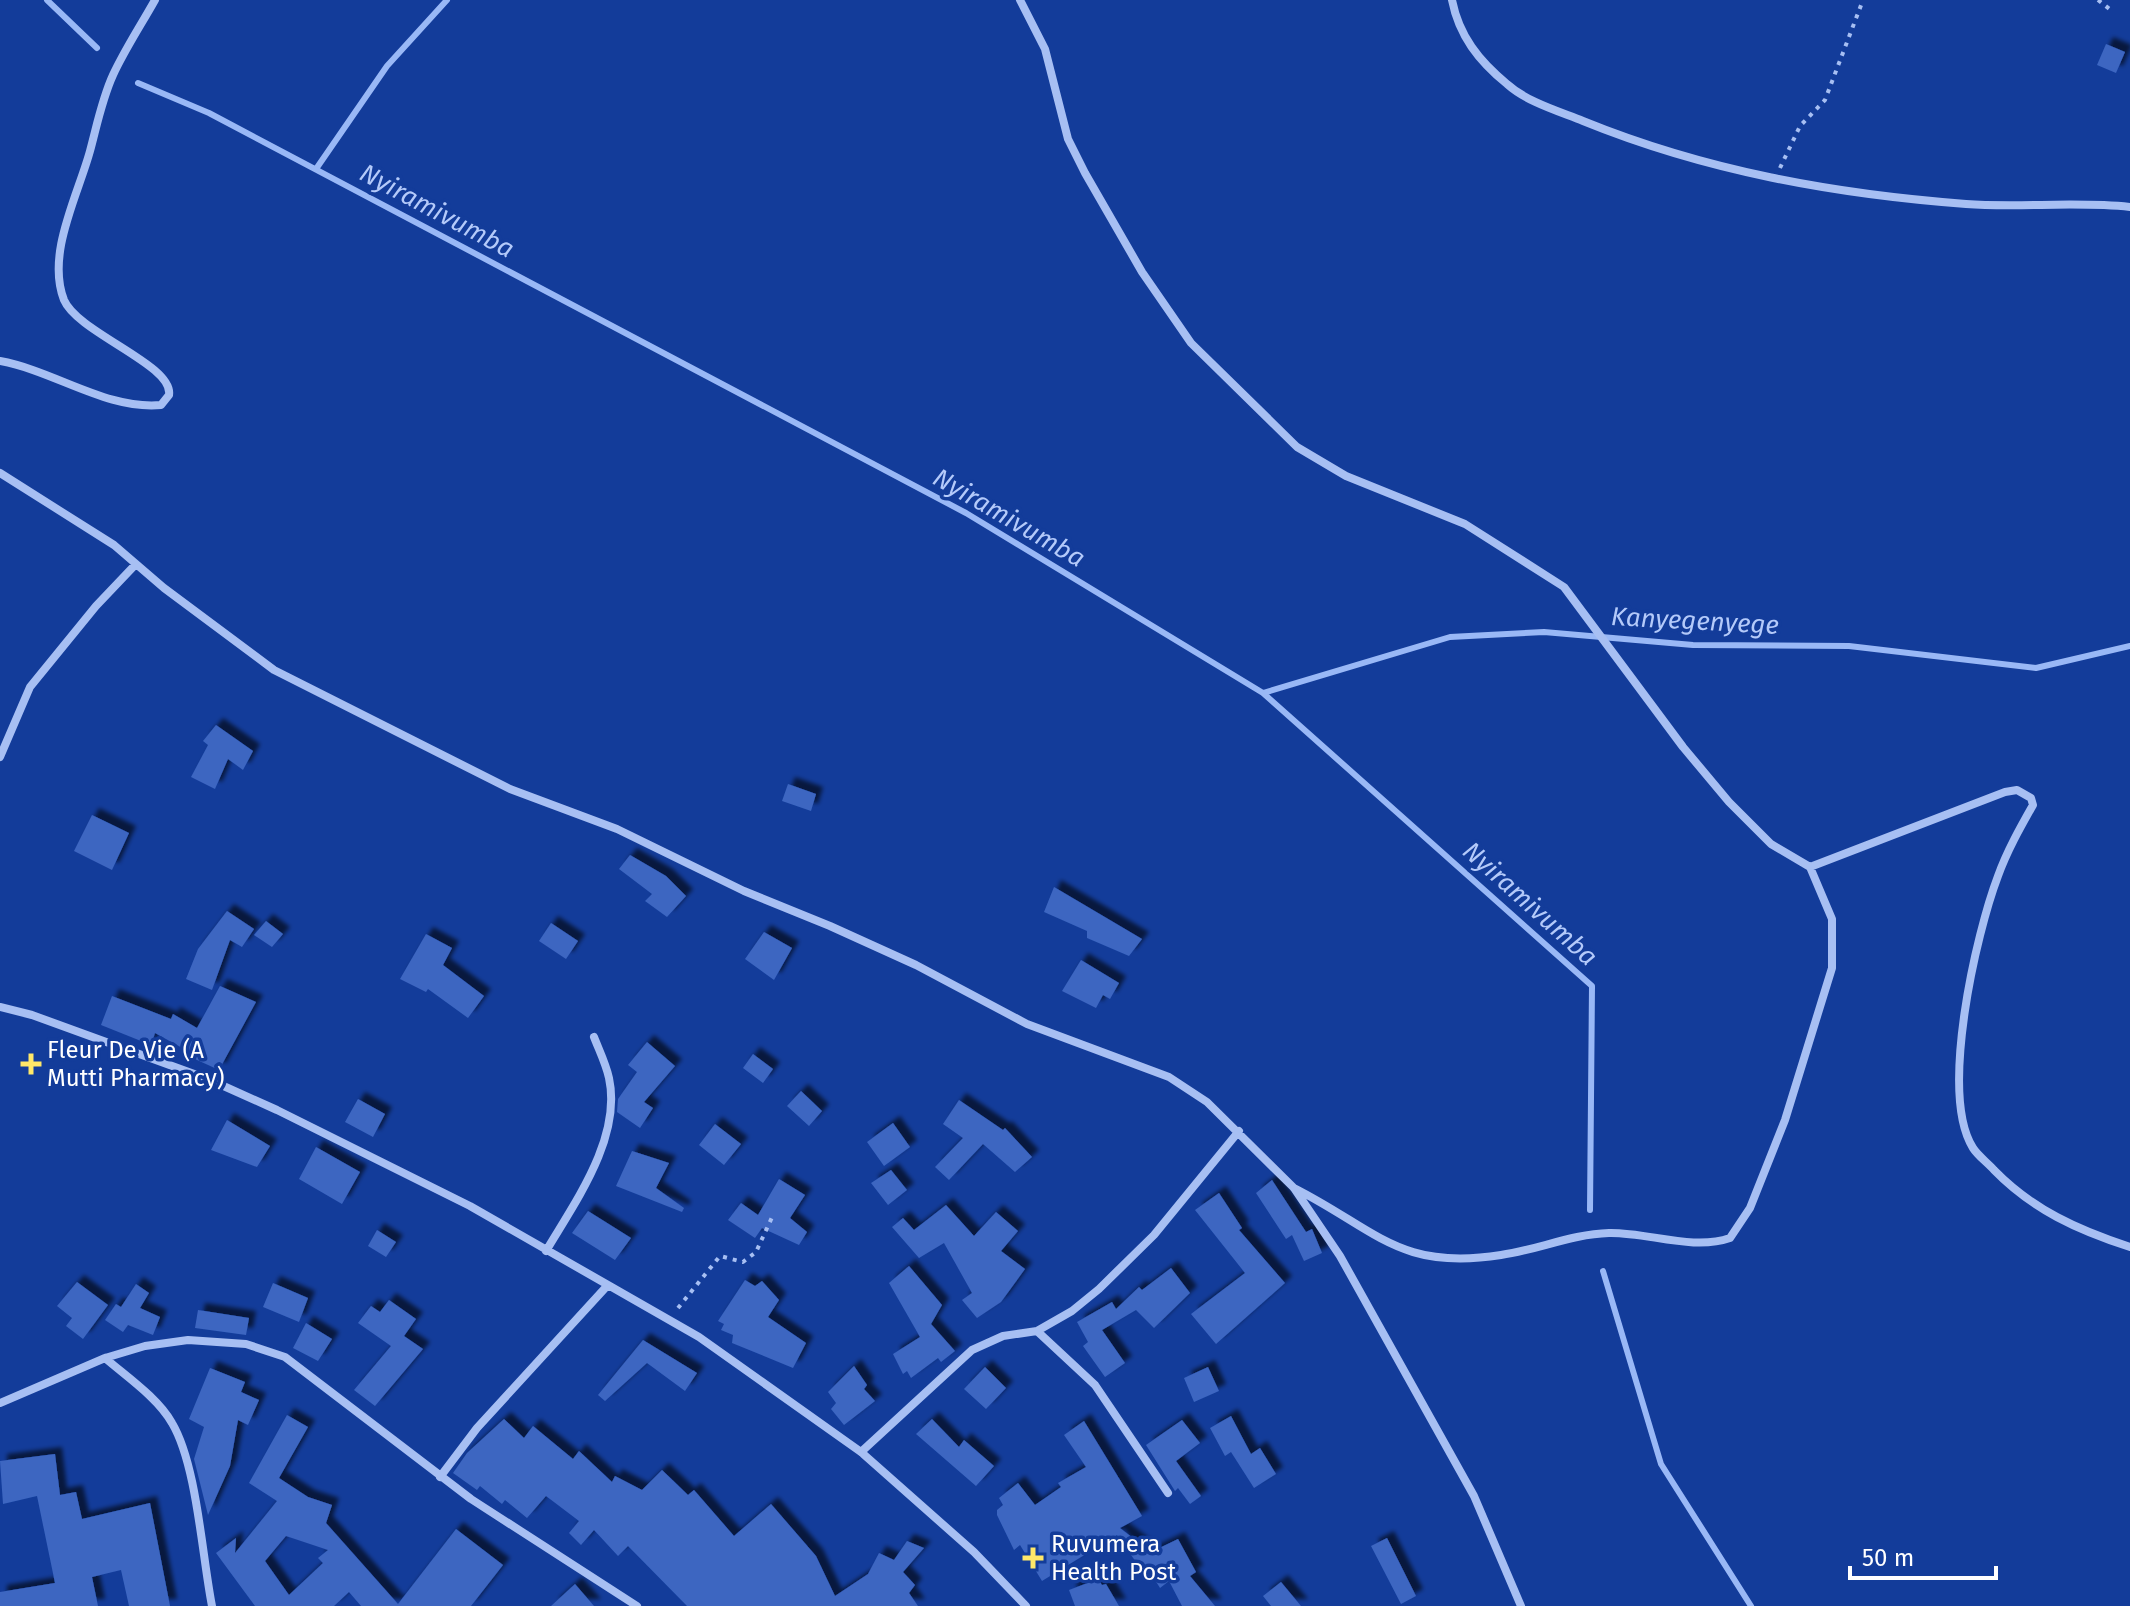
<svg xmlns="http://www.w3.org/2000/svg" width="2130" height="1606" font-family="'Fira Sans',sans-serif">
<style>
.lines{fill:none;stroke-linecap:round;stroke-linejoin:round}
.stream{stroke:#99b8f6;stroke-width:6}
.building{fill:#3c66c1;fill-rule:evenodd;filter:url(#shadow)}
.path{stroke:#a7bff3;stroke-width:4;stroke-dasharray:4 6;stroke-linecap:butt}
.street{stroke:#a7bff3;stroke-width:8}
.poi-dot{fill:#ffe869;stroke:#133c9a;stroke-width:3}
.labels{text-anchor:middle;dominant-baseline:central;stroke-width:7;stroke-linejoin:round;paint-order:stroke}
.poi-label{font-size:24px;fill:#fff;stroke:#133c9a;text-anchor:start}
.water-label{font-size:26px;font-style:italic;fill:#b4cafa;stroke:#133c9a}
</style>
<defs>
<filter id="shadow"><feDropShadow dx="7" dy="-7" stdDeviation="2" flood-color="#0009"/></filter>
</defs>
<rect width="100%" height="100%" fill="#133c9a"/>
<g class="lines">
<!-- stream -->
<path class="stream" d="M47,0L97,48
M138,83L209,113L966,513L1263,693L1592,986L1590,1210
M316,169L387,66L447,0
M1263,693L1450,637L1544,632L1693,645L1849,646L2036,668L2130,646
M1603,1271L1661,1464L1751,1606"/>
</g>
<!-- building -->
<path class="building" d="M2106,44L2125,52L2116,73L2097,65Z
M216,725L253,751L243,770L228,759L215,789L191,777L208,745L203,741Z
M788,784L816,794L811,811L782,801Z
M92,815L129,833L112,870L74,851Z
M630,855L666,876L686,896L667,917L645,901L652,894L619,869Z
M1054,887L1142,939L1129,956L1087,938V931L1044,912Z
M227,911L254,929L242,947L230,940L212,990L186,979L198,949Z
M266,921L283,934L272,947L254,935Z
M551,923L578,941L566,959L539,941Z
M764,932L792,948L774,980L745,959Z
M426,934L452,948L443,965L484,996L468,1018L428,989L426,992L400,979Z
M1081,960L1119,983L1110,999L1103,995L1096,1008L1062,991Z
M220,986L256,1002L219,1070L184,1054L186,1050L155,1033L151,1045L101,1025L112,996L171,1019L173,1014L197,1028Z
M647,1042L675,1066L644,1102L653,1108L640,1128L617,1112L618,1099L637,1072L628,1065Z
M753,1054L773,1069L763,1083L743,1068Z
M801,1091L822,1111L809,1126L787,1106Z
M358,1099L385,1114L373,1137L345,1122Z
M959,1100L1003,1130L1005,1128L1032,1157L1015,1172L983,1144L949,1180L935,1167L963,1138L943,1124Z
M227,1120L270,1146L257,1167L211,1150Z
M893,1123L910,1147L884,1166L867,1142Z
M715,1124L741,1144L724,1165L699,1145Z
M316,1147L360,1172L342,1204L299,1179Z
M632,1151L669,1163L656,1188L684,1208L682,1212L616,1186Z
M891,1170L907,1190L888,1205L871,1183Z
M779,1179L805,1195L790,1218L807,1232L799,1245L762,1228L755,1238L728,1220L741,1203L758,1215Z
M1272,1180L1306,1232L1312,1229L1322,1253L1304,1261L1292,1235L1286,1239L1256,1193Z
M1219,1193L1242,1228L1239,1230L1285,1283L1216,1344L1191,1314L1245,1273L1195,1210Z
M946,1205L974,1236L996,1212L1018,1231L1001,1251L1025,1269L1001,1302L977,1318L962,1300L972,1293L944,1243L919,1258L892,1227L903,1218L914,1230Z
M588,1211L631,1238L615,1260L572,1233Z
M377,1230L396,1242L386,1257L368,1246Z
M909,1266L942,1305L931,1324L955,1351L941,1362L938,1358L911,1378L907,1371L903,1374L893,1354L920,1337L889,1283Z
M1171,1268L1190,1293L1154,1328L1136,1310L1102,1330L1125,1363L1105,1377L1083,1346L1088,1342L1077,1322L1112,1302L1116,1309L1139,1287L1142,1290Z
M745,1280L755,1286L762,1281L779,1300L768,1317L806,1343L793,1368L732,1343L733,1335L721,1330L724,1324L718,1321Z
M77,1282L108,1305L83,1339L66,1326L72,1318L57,1306Z
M273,1283L308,1298L299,1322L263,1307Z
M136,1284L149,1293L140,1308L160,1317L153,1335L128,1325L123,1332L105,1320L116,1304L121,1307Z
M389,1300L416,1319L404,1336L423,1349L375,1406L354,1390L391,1346L358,1323L371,1306L380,1312Z
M198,1310L249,1318L246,1335L195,1328Z
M306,1323L332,1339L318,1361L293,1348Z
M643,1340L697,1373L685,1391L647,1363L605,1401L598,1395Z
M854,1366L867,1385L864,1389L875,1401L844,1425L831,1409L836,1403L828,1392Z
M985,1367L1006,1388L986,1409L964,1389Z
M1208,1367L1219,1391L1194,1402L1184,1378Z
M210,1368L245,1382L241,1392L259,1400L248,1425L238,1420L230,1466L208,1515L194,1459L204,1427L189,1419Z
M287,1415L308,1427L279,1478L308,1497L332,1505L326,1523L398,1604L456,1529L503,1565L471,1606H361L349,1592L334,1606H255L216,1553L236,1538L235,1553L277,1501L249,1483ZM286,1536L328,1550L318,1558L323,1563L289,1595L265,1561Z
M1231,1416L1251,1454L1260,1448L1276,1474L1254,1488L1231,1452L1225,1456L1210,1428Z
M504,1419L524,1438L533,1426L573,1459L579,1451L612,1482L615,1476L642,1490L662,1470L688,1495L694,1490L734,1536L771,1504L816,1556L835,1596L868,1574L879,1553L894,1560L907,1541L924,1548L903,1572L915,1585L909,1593L918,1606H687L628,1546L618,1556L594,1530L581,1545L569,1533L579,1521L546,1496L527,1518L505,1500L502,1504L480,1486L477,1490L453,1473L467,1453Z
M932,1419L959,1447L964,1440L994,1466L976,1486L916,1434Z
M1182,1420L1200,1443L1176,1461L1201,1496L1190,1504L1178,1488L1175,1491L1146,1445Z
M1084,1421L1142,1516L1120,1528L1151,1552L1178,1539L1196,1572L1190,1576L1215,1606H1182L1169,1581L1160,1588L1149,1570L1143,1572L1117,1535L1042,1581L1020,1545L1014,1550L997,1515V1510L1003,1505L999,1498L1018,1483L1035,1505L1061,1487L1058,1483L1086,1467L1064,1435Z
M55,1454L60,1495L76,1492L82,1519L150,1503L170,1606H129L121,1570L92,1577L98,1606H0V1592L55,1583L37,1496L3,1504L0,1461Z
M1387,1538L1416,1596L1401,1604L1371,1546Z
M1098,1579L1102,1585L1106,1584L1119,1606H1075L1069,1590Z
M1281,1582L1301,1606H1271L1263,1596Z
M575,1584L594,1606H551Z"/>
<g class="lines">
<!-- path -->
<path class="path" d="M2098,0L2112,11
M1780,168L1800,126L1825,100L1863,0
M678,1308L720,1256L743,1262L756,1252L774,1213"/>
<!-- street -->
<path class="street" d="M1020,0L1045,49L1068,139L1085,173L1142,272L1191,343L1297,447L1346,476L1465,524L1564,587L1683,747L1729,802L1771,844L1810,867L1832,919V968L1785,1120L1750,1208L1730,1238C1693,1251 1647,1232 1609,1233C1572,1234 1537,1250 1501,1255C1399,1271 1377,1230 1294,1188
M1452,0C1459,36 1479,61 1507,84C1527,102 1558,111 1583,121C1706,171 1834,194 1966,204C2020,208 2076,201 2130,207
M0,361C55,371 106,410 161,405L169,395C174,365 78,333 64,300C46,254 78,195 90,151C97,125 102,99 113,75C125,49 141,25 155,0
M0,473L114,545L164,588L274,670L510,789L617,829L744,891L830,926L916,965L1027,1024L1169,1077L1207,1102L1294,1188L1340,1256L1474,1496L1521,1606
M0,757L30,687L96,606L135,565
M1810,867L2005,792L2017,790L2031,798L2033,805C2020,828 2007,851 1998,876C1976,934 1939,1094 1973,1148C1978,1156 1988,1163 1994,1170C2033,1210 2078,1230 2130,1247
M0,1007L32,1015L208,1079L277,1110L470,1206L699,1337L861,1452L974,1552L1026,1606
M546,1251C575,1202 622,1138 609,1078C606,1064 599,1050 594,1037
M1037,1331L1095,1385L1168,1493
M105,1358C127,1377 158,1398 172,1423C197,1465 202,1556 212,1606
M0,1403L105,1358L145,1346L188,1340L246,1344L285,1357L471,1499L637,1606
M861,1452L972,1350L1003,1336L1037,1331L1072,1311L1099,1289L1154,1235L1239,1131
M440,1477L477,1428L607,1286"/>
</g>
<!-- markers -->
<g class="poi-dot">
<path d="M27 1052h8v8h8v8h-8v8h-8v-8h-8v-8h8z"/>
<path d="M1029 1546h8v8h8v8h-8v8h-8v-8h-8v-8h8z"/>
</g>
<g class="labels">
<!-- poi labels -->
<g class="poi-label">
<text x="47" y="1050">Fleur De Vie (A<tspan x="47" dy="28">Mutti Pharmacy)</tspan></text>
<text x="1051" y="1544">Ruvumera<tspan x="1051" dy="28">Health Post</tspan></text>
</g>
<!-- water labels -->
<g class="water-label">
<text transform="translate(437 211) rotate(28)">Nyiramivumba</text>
<text transform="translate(1009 518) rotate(30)">Nyiramivumba</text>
<text transform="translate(1695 621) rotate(3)">Kanyegenyege</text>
<text transform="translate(1530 904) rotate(42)">Nyiramivumba</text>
</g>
</g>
<!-- scale -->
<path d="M1850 1566v12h146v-12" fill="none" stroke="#ffffff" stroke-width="4"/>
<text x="1862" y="1566" font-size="24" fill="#ffffff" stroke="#133c9a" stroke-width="6" paint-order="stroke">50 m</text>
</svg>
